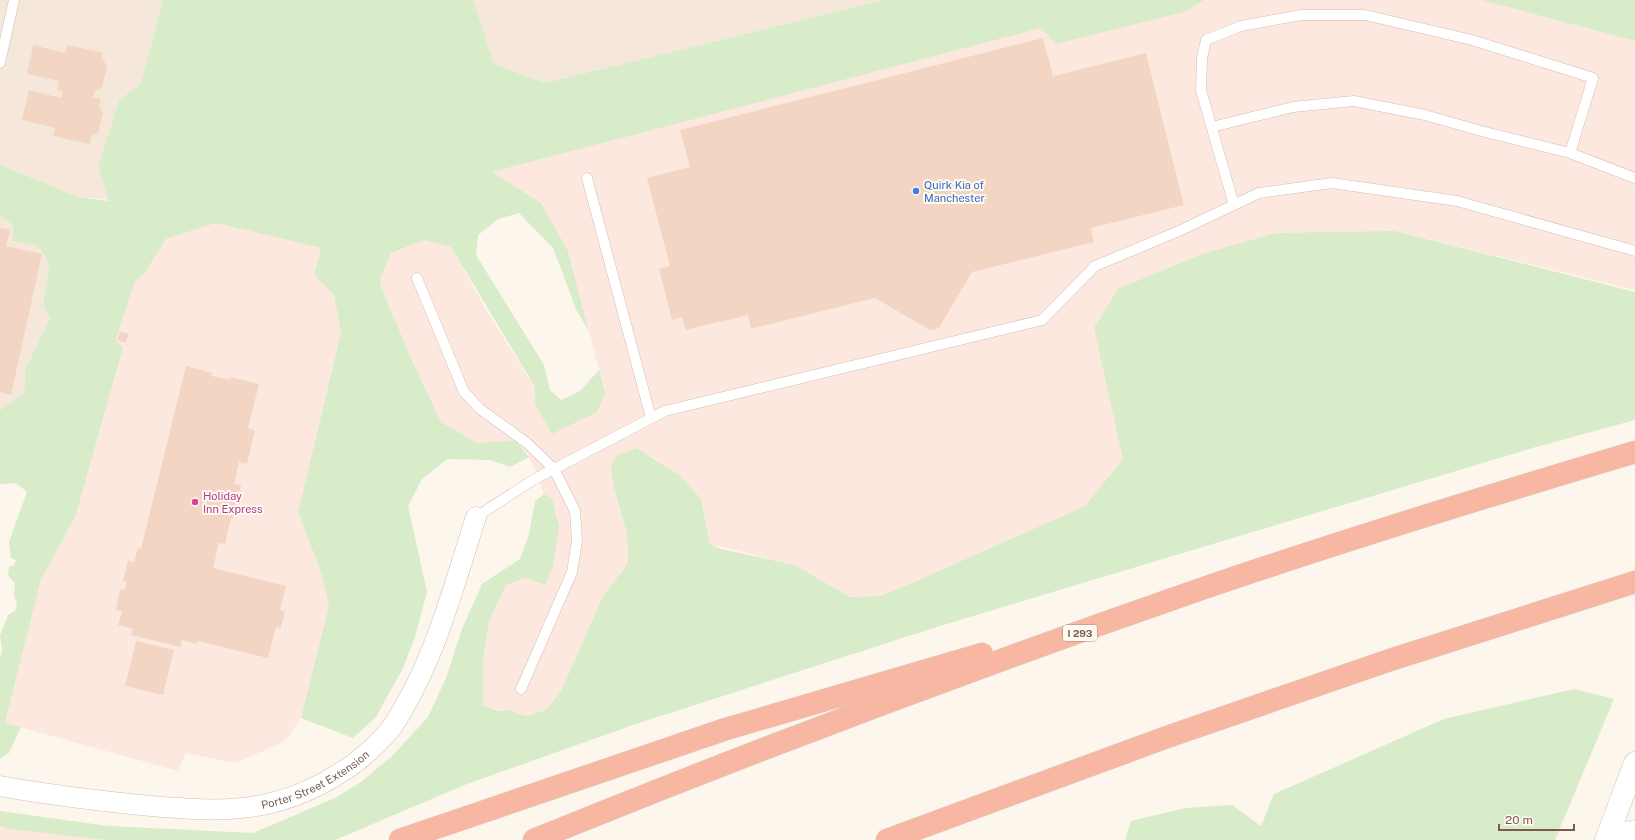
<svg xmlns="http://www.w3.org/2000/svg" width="1635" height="840" font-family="'Public Sans',sans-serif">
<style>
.residential{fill:#f5e8da}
.commercial{fill:#fde8e0}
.green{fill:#d8ecc9}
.building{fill:#f3d5c3}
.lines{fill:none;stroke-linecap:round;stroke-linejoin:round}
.lane-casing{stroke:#d1beb0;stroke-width:11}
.street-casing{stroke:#d1beb0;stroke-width:21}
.secondary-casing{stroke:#d6c0b0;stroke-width:23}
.highway-casing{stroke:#dad1cd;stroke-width:23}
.lane{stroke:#fff;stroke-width:10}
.street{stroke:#fff;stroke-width:20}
.secondary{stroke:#fff;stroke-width:22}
.highway{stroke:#f7b7a3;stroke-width:22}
.shop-dot{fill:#3f7fe0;stroke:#fffaf3;stroke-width:1.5}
.hotel-dot{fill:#d1479c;stroke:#fffaf3;stroke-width:1.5}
.labels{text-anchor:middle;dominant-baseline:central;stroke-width:4;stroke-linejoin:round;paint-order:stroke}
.shield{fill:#fffaf3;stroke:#a28b7f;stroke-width:1}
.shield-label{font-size:10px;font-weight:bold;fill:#7a5c4d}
.shop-label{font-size:11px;fill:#366cbe;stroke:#fffaf3;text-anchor:start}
.hotel-label{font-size:11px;fill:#b23c85;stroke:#fffaf3;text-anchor:start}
.street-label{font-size:11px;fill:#7a5c4d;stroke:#fffaf3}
</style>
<rect width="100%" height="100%" fill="#fdf6ec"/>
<!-- residential -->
<path class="residential" d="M0,0H163L141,83L119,100L98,166L109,201L105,199L79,197L0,165Z
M473,0H883L545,83L494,64Z
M0,216L13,225V241L37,245L43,253L49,266L43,305L50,318L25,370L24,394L0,410Z"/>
<!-- commercial -->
<path class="commercial" d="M1204,0H1481L1635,41V290L1395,231L1094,328L1124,459L1085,506L914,582L880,596L850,597L795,565L710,544L701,499L656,459L637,448L616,456L614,488L627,534L628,563L603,596L561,691L546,710L526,716L508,710L497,711L483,705V662L489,621L506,585L525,578L545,585L552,498L544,494L528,454L515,440L477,443L441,422L414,365L381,287L380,280L391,253L424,240L451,247L488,313L535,388V404L553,434L605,392L568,251L492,172L1041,27L1056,44L1185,12Z
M216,223L321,248L314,275L334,295L341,333L298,512L321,572L329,606L301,718L285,741L236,763L186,753L178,771L5,723L41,580L76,515L123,349L116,340L135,281L144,274L166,239Z
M0,826L8,829L104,840H0Z"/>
<!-- green -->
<path class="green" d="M163,0H473L494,64L545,83L883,0H1204L1185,12L1056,44L1041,28L492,172L541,203L568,251L589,332L576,309L553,248L519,213L498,219L478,235L476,255L544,365L550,390L561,400L580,391L599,370L605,393L597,412L552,434L535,404V387L451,247L424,240L391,253L380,280L381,287L414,365L441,422L477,443L515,440L529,457L510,467L490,460L447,459L422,479L408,506L427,592L415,637L403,668L376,717L353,738L301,718L329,606L321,572L298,512L341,333L334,295L314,275L321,248L216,223L166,239L144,274L135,281L116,340L123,348L76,515L41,580L5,723L21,727L9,753L0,759V658L2,650L0,636L8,615L15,611L17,605L14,596L15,583L8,576L9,567L14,565L16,560L11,558L9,542L27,492L16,483L0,484V410L24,394L25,370L50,318L43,305L49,266L43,253L37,245L13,241V225L0,216V165L79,197L109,201L98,166L119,100L141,83Z
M1481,0H1635V41Z
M1395,231L1635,292V420L1536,447L943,625L636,724L467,784L335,840H104L8,829L0,826V811L108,826L253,833L335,798L361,782L392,756L428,717L446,678L462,629L482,584L520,559L529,534L535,501L544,494L552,498L559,527L553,566L545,585L525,578L506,585L489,621L483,662V705L497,711L508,710L526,716L546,710L561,691L603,596L628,563L627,534L614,488L611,468L616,456L637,448L679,475L701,499L710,544L721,549L795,565L850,597L880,596L914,582L1085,506L1123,459L1094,328L1118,289L1202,254L1276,233Z
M1574,689L1614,699L1555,840H1125L1131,821L1185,808L1232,805L1261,826L1274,794L1444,719Z"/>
<!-- building -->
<path class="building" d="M1043,38L1053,76L1146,53L1184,205L1091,228L1094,242L972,272L939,328L937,327L934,331L931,329L930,330L875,298L751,329L748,315L686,330L682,317L672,320L659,269L670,266L647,178L690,167L680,130Z
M33,45L65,53L67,45L103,53L101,60L104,61L107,66L102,87L98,90H95L93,97L101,99L99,106L103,113L98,133L92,135L90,144L53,136L55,128L22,120L29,90L61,98L63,91L57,90L59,81L27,74Z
M0,228L10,230L6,246L42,254L11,395L0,392Z
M120,332L129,334L126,343L117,340Z
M186,366L212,373V376L230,380L231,377L259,384L248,428L255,430L247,464L239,462L234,484L241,485L233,519L231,518L225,544L219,543L213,568L286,586L280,610L285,612L281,628L276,627L268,658L197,641L196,644L182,640L180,647L131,635L133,629L118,625L122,611L116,610L120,589L124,590L127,582L123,581L128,561L134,562L138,548L141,549Z
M136,641L174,650L163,695L125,686Z"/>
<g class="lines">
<defs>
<path id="lane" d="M0,63L14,0
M1212,127L1293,107L1354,101L1425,115L1481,131L1570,153
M587,178L651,418
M1234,205L1201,90L1202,58L1206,40L1241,26L1301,15H1365L1472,40L1593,78L1570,153L1635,178
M417,278L464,392L480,409L527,443L554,469L575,511L577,540L572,572L521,689
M476,517L533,480L665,411L1042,320L1095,266L1179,231L1259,193L1332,183L1457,201L1635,251"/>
<g id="street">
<path id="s1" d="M0,786C50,795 101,801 151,806C190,809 232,813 271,803C301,796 330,781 355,763C368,752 382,741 392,727C434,664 453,588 476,517"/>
<path d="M1609,833L1635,831"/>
</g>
<path id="secondary" d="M1606,840L1635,763"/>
<path id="highway" d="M400,840L726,729L982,654
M534,840C755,750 979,666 1204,588C1347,539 1491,495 1635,452
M887,840L1167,737L1390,660L1635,582"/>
</defs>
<!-- lane casing -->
<use href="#lane" class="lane-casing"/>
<!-- street casing -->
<use href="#street" class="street-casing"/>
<!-- secondary casing -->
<use href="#secondary" class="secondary-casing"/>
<!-- highway casing -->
<use href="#highway" class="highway-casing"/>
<!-- lane -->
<use href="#lane" class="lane"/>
<!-- street -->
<use href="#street" class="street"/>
<!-- secondary -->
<use href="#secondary" class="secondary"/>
<!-- highway -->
<use href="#highway" class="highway"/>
</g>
<!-- markers -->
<circle class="shop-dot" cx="916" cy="191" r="4"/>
<circle class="hotel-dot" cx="195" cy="502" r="4"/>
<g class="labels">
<!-- shield labels -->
<rect class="shield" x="1063" y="625" width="34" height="16" rx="3"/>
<g class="shield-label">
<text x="1080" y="633">I 293</text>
</g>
<!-- shop labels -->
<g class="shop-label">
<text x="924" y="185">Quirk Kia of<tspan x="924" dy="13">Manchester</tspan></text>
</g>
<!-- hotel labels -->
<g class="hotel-label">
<text x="203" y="496">Holiday<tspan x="203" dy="13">Inn Express</tspan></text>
</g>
<!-- street labels -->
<g class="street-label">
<text stroke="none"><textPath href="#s1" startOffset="323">Porter Street Extension</textPath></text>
</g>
</g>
<!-- scale -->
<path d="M1499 824v6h75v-6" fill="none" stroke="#7a5c4d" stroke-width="2"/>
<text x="1505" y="824" font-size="12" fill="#7a5c4d" stroke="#fffaf3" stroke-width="3" paint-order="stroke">20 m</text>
</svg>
